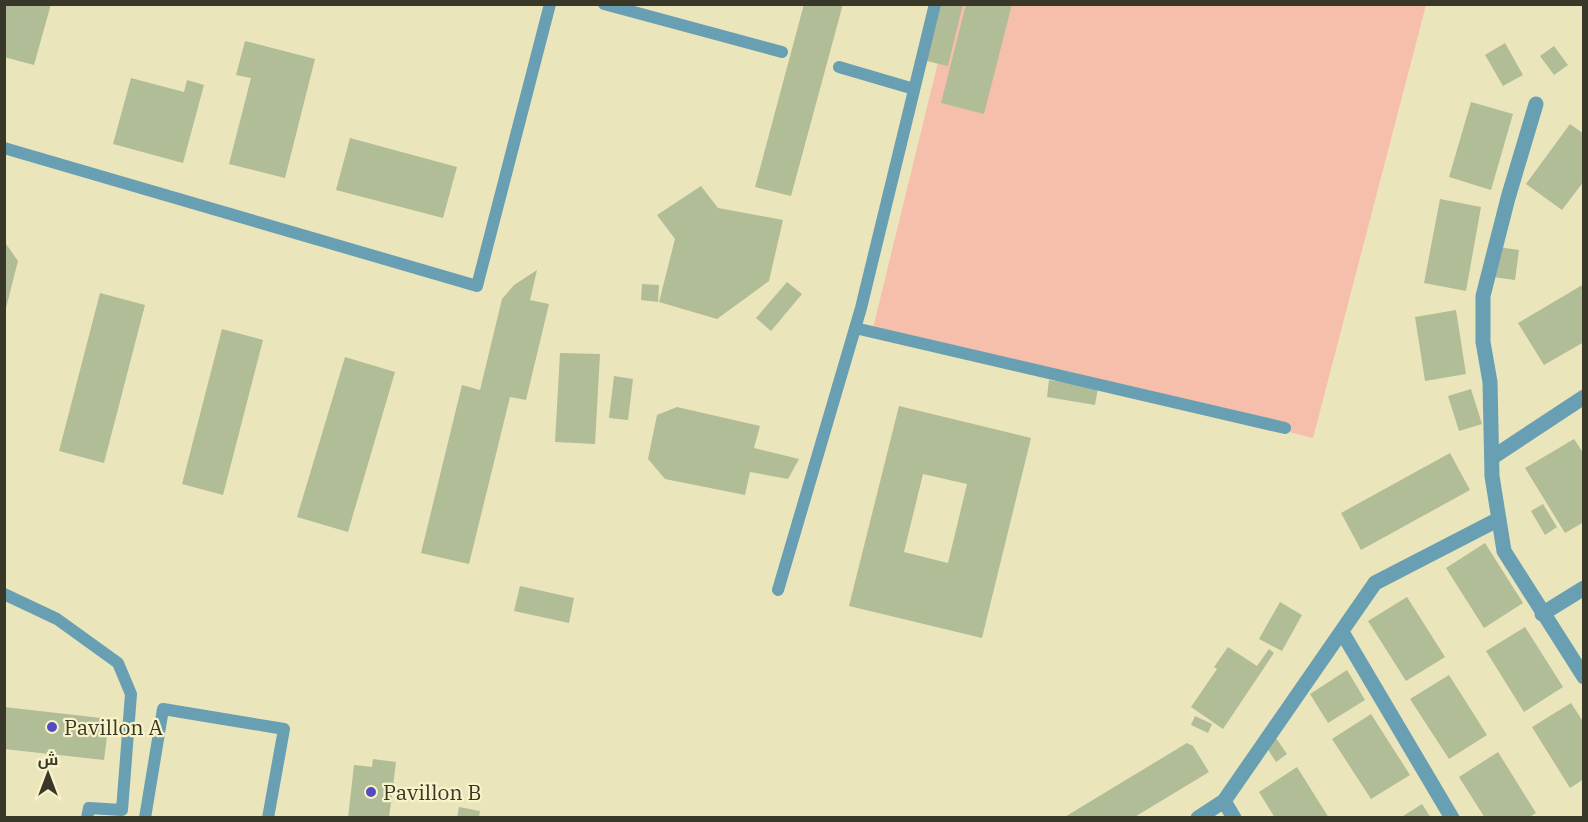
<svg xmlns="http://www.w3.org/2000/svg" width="1588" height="822" font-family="'IBM Plex Serif',Cairo,serif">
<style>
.green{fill:#f5bfab}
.building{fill:#b1bd97;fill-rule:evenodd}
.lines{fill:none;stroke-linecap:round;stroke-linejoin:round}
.service{stroke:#689fb2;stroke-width:12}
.minor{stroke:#689fb2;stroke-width:15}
.poi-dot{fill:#554ac2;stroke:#f8f3c9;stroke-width:2}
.labels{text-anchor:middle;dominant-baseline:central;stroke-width:4.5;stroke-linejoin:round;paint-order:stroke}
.poi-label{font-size:21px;fill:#393727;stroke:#f8f3c9;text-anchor:start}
</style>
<rect width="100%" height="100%" fill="#ebe5bc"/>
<!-- green -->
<path class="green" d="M952,5H1426L1313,438L873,328Z"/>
<!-- building -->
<path class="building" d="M4,4H51L34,65L4,57Z
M804,4H843L791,196L755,187Z
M935,4H963L948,66L922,60Z
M966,4H1012L984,114L941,103Z
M245,41L315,59L285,178L229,164L251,78L236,75Z
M1505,43L1523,75L1503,86L1485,55Z
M1554,46L1568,65L1554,75L1540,56Z
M131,78L184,92L187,80L204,85L183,163L113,144Z
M1471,102L1513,114L1491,190L1449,177Z
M1570,124L1584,134V181L1562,210L1526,184Z
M350,138L457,167L443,218L336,190Z
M701,186L718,208L783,220L769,281L717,319L659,302L675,239L657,215Z
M1440,199L1481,207L1466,291L1424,283Z
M4,241L18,261L5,312L4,311Z
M1498,247L1519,250L1515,280L1493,277Z
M537,270L530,300L549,304L526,400L510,397L469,564L421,553L462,385L480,390L502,299L514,285Z
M787,282L802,294L771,331L756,318Z
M642,284L659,285L658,302L641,300Z
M1584,284V342L1544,365L1518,323Z
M100,293L145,305L104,463L59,451Z
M1456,310L1466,374L1425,381L1415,317Z
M222,329L263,340L223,495L182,484Z
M560,353L600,354L595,444L555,442Z
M345,357L395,372L348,532L297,517Z
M614,376L633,379L628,420L609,418Z
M1049,380L1098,388L1095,405L1047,397Z
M1471,389L1482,424L1459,431L1448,396Z
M899,406L1031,438L982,638L849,606ZM923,474L967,484L948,563L904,552Z
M677,407L760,426L754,448L799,459L788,479L750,472L745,495L665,479L648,459L657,415Z
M1574,439L1584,454V522L1565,533L1525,468Z
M1450,453L1470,490L1361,550L1341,513Z
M1543,504L1557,527L1545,535L1531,511Z
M1485,543L1523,603L1484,628L1446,568Z
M520,586L574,598L569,623L514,611Z
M1407,597L1445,657L1406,681L1368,621Z
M1280,602L1302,615L1282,651L1259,639Z
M1525,627L1563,687L1524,712L1486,651Z
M1228,647L1257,666L1269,649L1274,653L1223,729L1191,707L1217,669L1214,667Z
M1347,670L1365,700L1328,723L1310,694Z
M1449,675L1487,735L1449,759L1410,699Z
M1571,703L1584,723V779L1570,788L1532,727Z
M4,707L101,718L99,736L107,737L104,760L4,749Z
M1371,714L1410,775L1371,799L1332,739Z
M1195,716L1212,724L1208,733L1191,725Z
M1276,738L1287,754L1276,762L1265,745Z
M1187,743L1193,746L1209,772L1133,818H1063Z
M1498,752L1536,813L1528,818H1485L1459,777Z
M373,759L396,762L389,818H348L354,765L372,767Z
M1297,767L1329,818H1275L1259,792Z
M1422,804L1431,818H1400Z
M459,807L480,811L479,818H457Z"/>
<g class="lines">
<!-- service -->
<path class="service" d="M604,4L782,52
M839,67L914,89
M4,148L477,286L550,4
M855,328L1285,428
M778,590L861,308L935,4
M4,594L57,619L118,663L131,694L122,810L89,808L87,818
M145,818L163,709L284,729L268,818"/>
<!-- minor -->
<path class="minor" d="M1536,104L1508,198L1483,296V342L1490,382L1492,476L1504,551L1584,677
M1493,457L1584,397
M1542,614L1584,588
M1342,632L1452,818
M1224,801L1234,818
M1198,818L1224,801L1375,583L1499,519"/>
</g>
<!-- markers -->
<g class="poi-dot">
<circle cx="52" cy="727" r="6"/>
<circle cx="371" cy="792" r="6"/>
</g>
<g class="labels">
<!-- poi labels -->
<g class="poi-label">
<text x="64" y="727">Pavillon A</text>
<text x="383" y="792">Pavillon B</text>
</g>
</g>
<!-- border -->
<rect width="1588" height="822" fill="none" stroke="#393727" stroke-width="12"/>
<!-- north arrow -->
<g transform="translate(48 774)" stroke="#f8f3c9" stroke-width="4.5" paint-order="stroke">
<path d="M0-4.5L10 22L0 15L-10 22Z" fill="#393727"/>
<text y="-9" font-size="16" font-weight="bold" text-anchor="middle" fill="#393727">ش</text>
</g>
</svg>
